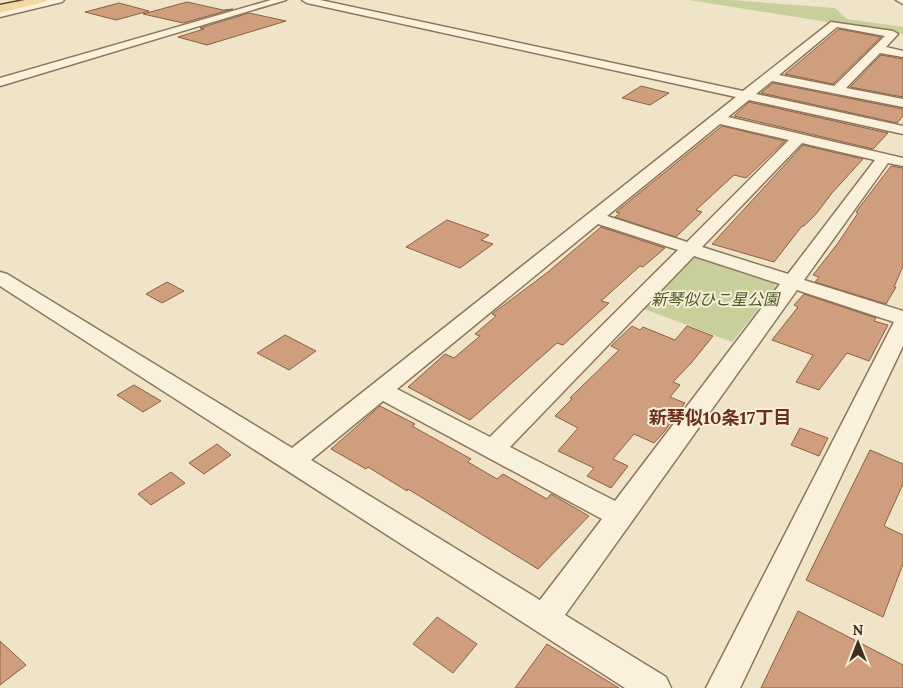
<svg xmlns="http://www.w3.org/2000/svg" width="903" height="688" font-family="Lora,'Noto Sans JP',serif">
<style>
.green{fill:#c9cf9b}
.building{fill:#cf9f7d;stroke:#8d5f41}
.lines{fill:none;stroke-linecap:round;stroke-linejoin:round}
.minor-casing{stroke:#8d765c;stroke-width:3}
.major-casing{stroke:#5b4430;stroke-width:3}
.minor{fill:#faf1dc;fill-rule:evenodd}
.major{fill:#f3d9a0;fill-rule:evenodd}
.labels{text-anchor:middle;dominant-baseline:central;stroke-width:4;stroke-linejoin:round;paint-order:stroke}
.park-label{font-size:16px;font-style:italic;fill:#4d5a26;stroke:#f7eed8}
.neighbourhood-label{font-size:18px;font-weight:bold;fill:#6b2e1e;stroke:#f7eed8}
</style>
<rect width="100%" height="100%" fill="#f0e4c8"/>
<!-- green -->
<path class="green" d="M689,0H731L835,8L847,19L903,27V34Z
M693,258H699L773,282L776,287L732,342L644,309Z"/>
<!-- building -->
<path class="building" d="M187,2L223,10L233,9L183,23L143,14Z
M119,3L149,11L116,20L85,12Z
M249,13L286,21L207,45L178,37L204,29L200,28Z
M839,29L881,37L833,84L785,74Z
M881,55L903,59V97L850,87Z
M773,83L903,109V116L897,123L761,93Z
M641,86L669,93L650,105L622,98Z
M749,102L888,133L873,149L734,116Z
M722,126L785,141L746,178L734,175L696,210L702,212L676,237L615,217L620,213L616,212Z
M803,145L863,159L832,193L816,214L804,226H802L774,262L712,244Z
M891,166L903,168V266L894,287H896L886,304L815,282L819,277L813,275L838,243L858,213L856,212Z
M447,220L489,235L481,240L493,244L460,268L406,247Z
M601,227L665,248L643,267L640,266L601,301L609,303L563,345L557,343L470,420L408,387L445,354L454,358L480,336L475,334L496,316L492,314L548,272Z
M167,282L184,291L162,303L146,294Z
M804,294L876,318L874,321L888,325L869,361L847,353L819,390L796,382L813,355L772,340L798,307L794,305Z
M632,326L640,330L643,327L675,340L687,326L713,336L692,362L673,382L680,385L670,397L685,403L664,432L654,443L634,434L613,459L628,466L611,488L587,476L594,468L558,451L578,428L555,416L572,399L570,398L619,350L611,346Z
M285,335L316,351L289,370L257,353Z
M134,385L161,401L143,412L117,395Z
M380,406L415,424L412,426L471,459L468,462L497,479L503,474L547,499L551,494L589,516L538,569L408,489L407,491L368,467L366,469L331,449Z
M800,428L828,438L819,456L791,445Z
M217,444L231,455L204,474L189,463Z
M870,450L903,464V484L884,526L903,535V564L883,617L806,580Z
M171,472L185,483L151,505L138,494Z
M798,611L903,665V688H761Z
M437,617L477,644L453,673L413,644Z
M0,641L26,665L0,685Z
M547,644L619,688H515Z"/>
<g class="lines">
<defs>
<path id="minor" d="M47,0H64L62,2L0,17V11Z
M271,0H286L0,86V78Z
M302,0H320L743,91L831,22L893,31L898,34L886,47L903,51V57L880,53L846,88L903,99V107L772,81L756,94L903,126V134L749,100L728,117L903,158V166L888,163L804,280L903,311V346L740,688H706L894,322L797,290L565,615L666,677L671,688H625L0,286V272L7,274L292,448L736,97L307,3ZM837,27L885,36L834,86L779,75ZM720,124L789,140L687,242L607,216ZM802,143L875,160L788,274L702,247ZM598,224L678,250L490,437L397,389ZM694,256L780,284L615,501L510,447ZM383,401L602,519L540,600L311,460Z
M896,0H903V4Z"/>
<path id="major" d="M25,0H46L44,2L0,13V5Z"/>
</defs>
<!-- minor casing -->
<use href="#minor" class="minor-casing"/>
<!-- major casing -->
<use href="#major" class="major-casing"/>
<!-- minor -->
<use href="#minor" class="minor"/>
<!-- major -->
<use href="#major" class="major"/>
</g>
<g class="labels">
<!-- park labels -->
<g class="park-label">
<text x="715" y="299">新琴似ひこ星公園</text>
</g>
<!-- neighbourhood labels -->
<g class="neighbourhood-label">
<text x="720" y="417">新琴似10条17丁目</text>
</g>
</g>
<!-- north arrow -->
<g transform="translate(858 643)" stroke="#f7eed8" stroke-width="4" paint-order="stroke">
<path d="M0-4L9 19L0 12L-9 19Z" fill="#3d2e20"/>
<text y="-8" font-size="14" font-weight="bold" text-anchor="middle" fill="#3d2e20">N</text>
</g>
</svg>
